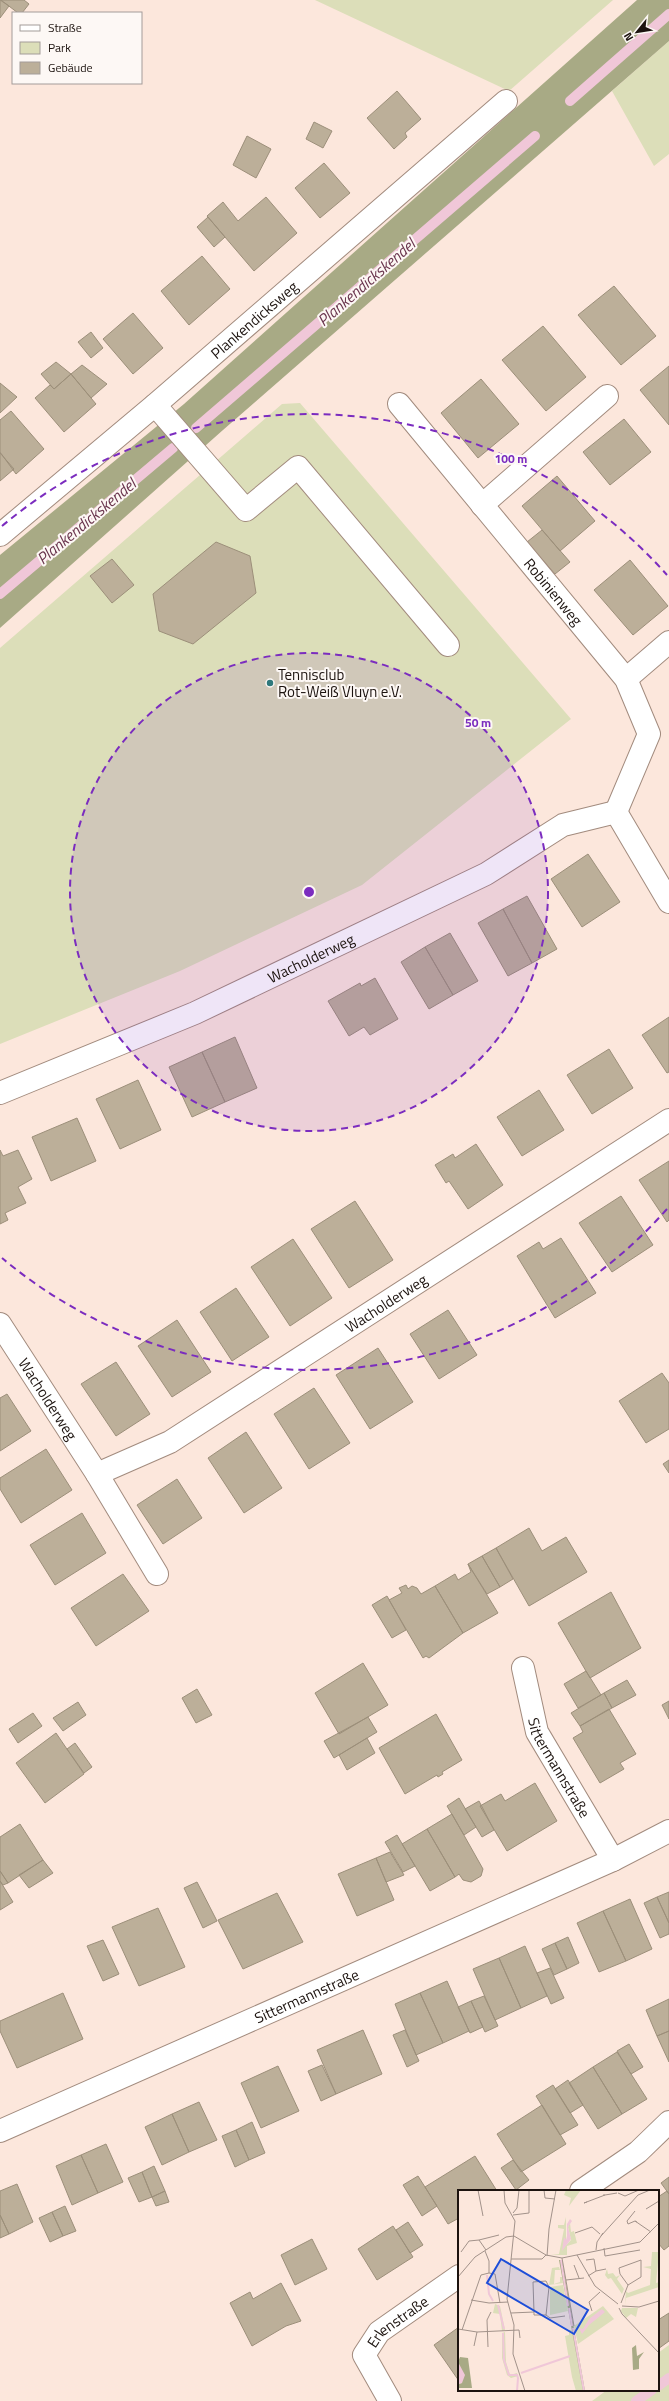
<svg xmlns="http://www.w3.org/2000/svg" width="669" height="2401" font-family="'Titillium Web',sans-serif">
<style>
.green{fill:#dcdeb9}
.forest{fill:#a8aa85}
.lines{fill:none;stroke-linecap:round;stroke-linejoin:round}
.stream{stroke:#f0c7d8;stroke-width:10}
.building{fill:#bcaf99;stroke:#9c8f7a}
.minor-casing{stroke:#a28b7e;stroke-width:24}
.minor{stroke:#fff;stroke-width:22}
.ring{fill:none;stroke:#7b2cbf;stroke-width:2;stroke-dasharray:7 5}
.poi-dot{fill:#2e787b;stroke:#fdf8f5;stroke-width:1.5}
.labels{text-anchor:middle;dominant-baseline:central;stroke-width:4;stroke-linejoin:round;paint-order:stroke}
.street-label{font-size:15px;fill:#1c130f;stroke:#fdf8f5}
.poi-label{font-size:15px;fill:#1c130f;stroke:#fdf8f5;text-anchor:start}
.water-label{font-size:16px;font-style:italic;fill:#6a354e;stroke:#fdf8f5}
.inset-river{fill:none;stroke:#f0c7d8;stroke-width:2}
.inset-road{fill:none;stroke:#a2928a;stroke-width:1}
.view{fill:#1d4ed8;fill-opacity:0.15;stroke:#1d4ed8;stroke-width:2}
.inset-edge{fill:none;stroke:#1c130f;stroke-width:2}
.centre{fill:#7b2cbf;stroke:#fdf8f5;stroke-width:2}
.ring-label{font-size:12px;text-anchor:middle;font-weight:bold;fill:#7b2cbf;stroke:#fdf8f5;stroke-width:4;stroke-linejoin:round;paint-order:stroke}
</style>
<rect width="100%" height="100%" fill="#fce7dc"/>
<!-- green -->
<path class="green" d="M315,0H613L509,91Z
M669,41V154L654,166L612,91Z
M300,403L571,719L362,885L180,971L0,1044V648L282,404Z
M669,2345V2401H592L607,2390H658V2353Z"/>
<!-- forest -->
<path class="forest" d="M637,0H669V41L223,430L0,628V555L184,404Z"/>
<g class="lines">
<!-- stream -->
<path class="stream" d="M570,101L669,14
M196,428L535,136
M0,594L173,448
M658,2386L669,2378
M636,2401L652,2390"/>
</g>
<!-- building -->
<path class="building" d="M0,0L9,6L0,18Z
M1,0H24L29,4L22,13H18Z
M397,91L421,119L405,133L407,137L394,149L367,118Z
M314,122L332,131L323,148L306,139Z
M247,136L271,149L256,178L233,165Z
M324,163L350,193L320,218L295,188Z
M266,197L297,233L254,271L207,216L223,202L238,221Z
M208,217L225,237L214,247L197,227Z
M202,256L230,289L189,325L161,291Z
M614,286L656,336L621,365L578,315Z
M133,313L163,348L133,374L103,339Z
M543,326L586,377L546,411L502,360Z
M91,332L103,348L91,358L78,342Z
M56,362L71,374L54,389L41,374Z
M82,365L107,384L91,398L71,374Z
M669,366V425L640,390Z
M71,374L96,404L64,432L35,398L50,385L54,389Z
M481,379L519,424L478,458L441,413Z
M0,383L17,397L0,413Z
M11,411L44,449L16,474L0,452V420Z
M624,419L651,452L610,485L583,452Z
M0,453L14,469L0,481Z
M557,476L595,521L560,551L522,506Z
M542,530L570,562L555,574L527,542Z
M216,542L250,556L256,593L193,644L159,631L153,594Z
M112,559L134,585L112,603L90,576Z
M630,560L668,606L633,635L594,590Z
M588,854L620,902L582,927L551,879Z
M527,896L557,949L532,963L503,909Z
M503,909L532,963L508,976L478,923Z
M450,933L478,981L453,995L425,947Z
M425,947L453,995L429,1009L401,962Z
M375,978L398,1019L370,1035L364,1027L349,1036L328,1001L360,983L361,986Z
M669,1017V1072L667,1073L642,1035Z
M235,1037L257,1088L225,1102L202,1052Z
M609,1049L633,1088L592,1114L567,1075Z
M202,1052L225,1102L192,1117L169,1067Z
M138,1080L161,1130L120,1149L96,1099Z
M539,1090L564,1130L522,1156L497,1117Z
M77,1118L96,1161L51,1181L32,1137Z
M476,1144L503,1185L468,1209L449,1181L446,1183L435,1165L453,1154L455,1158Z
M0,1150L3,1156L18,1150L32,1179L18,1187L26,1203L5,1213L8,1220L0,1224Z
M669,1161V1220L667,1222L639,1180Z
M621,1196L653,1245L612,1272L579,1223Z
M355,1201L393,1260L349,1288L311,1229Z
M561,1238L596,1293L555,1318L517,1256L539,1242L543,1249Z
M293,1239L332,1298L290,1326L251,1267Z
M236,1288L269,1337L232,1361L200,1312Z
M448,1310L477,1355L439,1379L410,1334Z
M177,1320L211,1372L172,1397L138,1346Z
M378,1348L413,1402L370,1429L336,1375Z
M116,1362L150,1414L116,1436L81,1384Z
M662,1373L669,1383V1429L646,1443L619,1401Z
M314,1388L350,1443L309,1469L274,1414Z
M7,1394L31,1431L0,1451V1398Z
M246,1432L282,1488L244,1513L208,1458Z
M46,1449L72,1490L21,1523L0,1489V1478Z
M669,1460V1473L663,1464Z
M177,1479L202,1518L163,1544L137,1505Z
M82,1513L106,1553L55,1585L30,1545Z
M529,1528L542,1551L566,1537L587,1572L529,1606L496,1548Z
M496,1548L513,1579L500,1587L482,1556Z
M482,1556L500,1587L487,1594L468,1564Z
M468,1564L498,1613L463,1633L435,1586L455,1574L458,1580L471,1572Z
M123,1574L149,1611L96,1646L71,1608Z
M406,1585L408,1589L412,1586L417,1588L421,1594L435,1586L463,1633L429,1658L426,1656L423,1658L389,1600L402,1593L399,1588Z
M611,1592L641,1648L590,1678L558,1623Z
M387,1596L406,1630L392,1638L372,1605Z
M363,1663L388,1705L339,1734L315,1693Z
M586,1671L601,1695L578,1708L564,1684Z
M627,1680L636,1695L612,1708L604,1693Z
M197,1689L212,1715L196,1723L182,1698Z
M604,1693L612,1708L580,1726L571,1713Z
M669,1701V1719L662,1705Z
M78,1702L86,1715L63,1731L53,1718Z
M609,1709L636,1754L620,1763L624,1769L600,1783L573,1738L583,1732L580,1726Z
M33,1713L42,1726L18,1743L9,1729Z
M436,1714L462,1760L442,1772L443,1774L438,1777L437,1775L405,1794L379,1748Z
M368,1717L377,1732L334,1758L324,1741Z
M56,1733L84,1774L45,1803L16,1763Z
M367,1738L375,1753L347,1770L339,1755Z
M75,1743L92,1767L84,1773L67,1749Z
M535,1783L557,1821L507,1851L480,1806L501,1794L505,1801Z
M459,1798L476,1827L464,1835L447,1806Z
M479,1801L494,1830L482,1837L465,1809Z
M452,1814L483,1869L481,1876L471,1882L463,1880L459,1874L455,1877L427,1829Z
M20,1824L43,1860L8,1883L0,1871V1837Z
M427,1829L455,1877L430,1891L402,1844Z
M397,1835L415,1866L403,1872L385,1842Z
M390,1852L404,1875L386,1882L376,1858Z
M376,1858L394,1900L357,1916L338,1874Z
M43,1860L53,1873L29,1888L19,1875Z
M0,1871L8,1883L3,1885L0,1881Z
M0,1881L13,1902L0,1910Z
M197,1882L217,1921L203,1928L184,1888Z
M669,1892V1923L657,1897Z
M277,1893L303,1942L243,1969L218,1920Z
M657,1897L669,1923V1934L660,1938L644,1903Z
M630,1899L652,1949L626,1961L603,1911Z
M158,1908L185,1967L139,1986L112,1927Z
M603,1911L626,1961L599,1972L577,1923Z
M568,1937L579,1963L567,1969L555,1943Z
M103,1940L119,1974L103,1981L87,1946Z
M555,1943L567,1969L554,1975L542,1949Z
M525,1946L547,1996L521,2008L499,1958Z
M499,1958L521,2008L495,2020L473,1969Z
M550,1968L564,1998L551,2004L537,1973Z
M447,1981L469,2031L443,2043L420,1993Z
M63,1993L83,2039L17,2068L0,2031V2021Z
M420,1993L443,2043L416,2055L395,2004Z
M484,1996L498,2026L485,2032L471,2001Z
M669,1999V2031L657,2036L646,2010Z
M471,2001L483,2027L470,2033L458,2007Z
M363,2030L382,2074L336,2094L317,2050Z
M405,2030L419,2061L407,2067L393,2035Z
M669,2031V2062L657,2036Z
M629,2044L643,2067L631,2074L617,2051Z
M617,2052L647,2099L622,2114L593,2067Z
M322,2065L336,2094L321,2101L308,2071Z
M278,2066L299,2111L261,2128L241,2083Z
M593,2067L622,2114L598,2129L569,2083Z
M568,2080L583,2105L570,2113L555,2089Z
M553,2085L578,2125L560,2135L536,2096Z
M199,2102L217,2140L189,2152L172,2114Z
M542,2105L566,2144L521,2172L497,2134Z
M172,2114L189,2152L162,2165L145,2127Z
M252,2122L265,2153L249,2160L236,2130Z
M236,2130L249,2160L235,2167L222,2136Z
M106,2144L123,2182L98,2193L81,2155Z
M81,2155L98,2193L72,2205L56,2166Z
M475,2156L497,2191H459V2218L448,2224L425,2187Z
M513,2160L529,2180L516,2190L501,2168Z
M154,2166L165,2191L152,2197L142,2172Z
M142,2172L152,2197L139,2202L128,2178Z
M418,2176L437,2206L422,2216L403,2185Z
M669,2177V2194L661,2183Z
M17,2184L33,2222L9,2234L0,2215V2191Z
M165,2191L169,2202L156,2206L152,2197Z
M667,2191L669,2194V2246L664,2250L658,2243V2197Z
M65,2206L76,2231L63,2236L52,2212Z
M52,2212L63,2236L50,2242L39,2218Z
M0,2215L9,2234L0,2238Z
M408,2222L423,2245L410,2253L396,2230Z
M393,2226L413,2257L377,2280L358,2249Z
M312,2239L327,2269L295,2285L281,2255Z
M281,2283L301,2321L286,2326L252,2346L230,2303L250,2292L253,2299Z
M669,2313V2341L658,2349V2320Z
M459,2327V2381L434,2345Z"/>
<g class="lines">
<defs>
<g id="minor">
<path id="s1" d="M399,404L626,679L649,734L616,812"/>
<path d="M155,405L246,510L298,467L448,645"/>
<path d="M482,505L607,396"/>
<path id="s2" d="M0,535L155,405L506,101"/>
<path d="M626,679L669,642"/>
<path d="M616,812L669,902"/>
<path id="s3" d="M0,1093L195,1013L486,874L563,825L616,812"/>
<path id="s4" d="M0,1324L97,1474L170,1442L669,1120"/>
<path d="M97,1474L157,1574"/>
<path id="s5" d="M523,1668L537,1732L613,1860"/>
<path id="s6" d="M0,2131L613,1860L669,1831"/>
<path d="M581,2191L638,2152L669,2122"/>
<path id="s7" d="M390,2401L364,2355L379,2332L459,2276"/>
</g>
</defs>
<!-- minor casing -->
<use href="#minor" class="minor-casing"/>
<!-- minor -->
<use href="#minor" class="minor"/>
</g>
<!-- distance rings -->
<circle cx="309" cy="892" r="239" fill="#7b2cbf" fill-opacity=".12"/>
<g class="ring">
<circle cx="309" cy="892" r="239"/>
<path d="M667 1209A478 478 0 0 1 2 1258M2 526A478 478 0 0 1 667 575"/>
</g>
<!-- markers -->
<circle class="poi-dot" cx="270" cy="683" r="4"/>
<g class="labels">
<!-- street labels -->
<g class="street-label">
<text stroke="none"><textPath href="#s2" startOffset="333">Plankendicksweg</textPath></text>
<text stroke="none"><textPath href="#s1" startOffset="243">Robinienweg</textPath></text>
<text stroke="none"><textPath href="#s3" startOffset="339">Wacholderweg</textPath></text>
<text stroke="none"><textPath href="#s4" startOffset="515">Wacholderweg</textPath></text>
<text stroke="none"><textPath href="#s4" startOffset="89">Wacholderweg</textPath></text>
<text stroke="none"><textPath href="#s5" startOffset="107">Sittermannstraße</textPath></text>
<text stroke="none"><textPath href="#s6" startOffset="335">Sittermannstraße</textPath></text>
<text stroke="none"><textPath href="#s7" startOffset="101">Erlenstraße</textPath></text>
</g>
<!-- poi labels -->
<g class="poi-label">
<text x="278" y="674">Tennisclub<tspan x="278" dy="17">Rot-Weiß Vluyn e.V.</tspan></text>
</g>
<!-- water labels -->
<g class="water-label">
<text transform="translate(366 282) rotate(-41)">Plankendickskendel</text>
<text transform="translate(86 521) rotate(-40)">Plankendickskendel</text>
</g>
</g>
<!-- overview -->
<g transform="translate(458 2190)">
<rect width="201" height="201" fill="#fce7dc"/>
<path d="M108,0H123L111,16L113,8L106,5ZM108,27V55L113,50L110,37L112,33L113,42L116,41L119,53L109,56V65H93L101,64L106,39L100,38V35H106ZM194,62H201L198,93L201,92V97L168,108L167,115L168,101L170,103L192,95L193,79L185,77L193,76ZM101,77L102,80H97L96,94L102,92V87H104L105,93L91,95L94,78ZM149,79L150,84L155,83L158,87L162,85L159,89L166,99L164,104L153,88L150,89L147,85ZM105,95L110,121L92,125V97ZM37,114L42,116L47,140L44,141L42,124L35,123ZM145,116L156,129L120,154L116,136ZM180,118L178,127L173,124L168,128L163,121L164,118ZM111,140H114L125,201H118L114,187L107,146L111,145ZM47,142L48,172L52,185L59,183L60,186L53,188L49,185L44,168V143Z" fill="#dcdeb9"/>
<path d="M101,70H104L127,201H125ZM178,155L179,166L186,162L181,169V179L175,180L174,158ZM2,167L10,168L14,198H0V194L4,193L0,172Z" fill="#a8aa85"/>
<path d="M109,27V34L112,29L114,31L110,37L113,49L104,61L106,47L108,50L109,46ZM144,119L147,122L131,135L124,144L121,138L125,139L131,129ZM0,172L7,185L4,193L0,194Z" fill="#f0c7d8"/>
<path class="inset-river" d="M103,70L110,116M29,85L31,104L35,111M40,115L46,139M111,118L114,136M115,138L126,201M45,143L46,170L51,185H59L60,188L59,201M63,183L112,166"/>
<path class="inset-road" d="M20,0L25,26M46,0L47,13L57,31L49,109L56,135L55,164L67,201M86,0L87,8L97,9M160,3L167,6L181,0M147,5L159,3M129,12L126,13L147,5H145M188,19L201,11M177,21L169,31L170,34L177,31M55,23L59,18L61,0M55,25L71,23V0M179,32L177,31L193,42M117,43L134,37L142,44M145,43L143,46L180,5L192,0M56,46L88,65L104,68L182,52L201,33M146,58L147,66L182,60M28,60L21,50L41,45M138,60L139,52L143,46M3,62L11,51L21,50M119,65L137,96L160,114M89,66L91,39L98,0M104,68L116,136M53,69H84L88,65M128,70L136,69L138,81M116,75L121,88M31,83L37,84L42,113M130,86L138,81L148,79M0,87L17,67L48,47L56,46M108,90L126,88M13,110L31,113L50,112M163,113L170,95L183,87V70L161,78L162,84L170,95M164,116L181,117L201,111M161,118L164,124L201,163M134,121L131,112L142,102M76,122L75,92L88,91L91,97L88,125M53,123L76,122V125H88L92,128L107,126M0,139L19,142L61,140L62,148M4,140L23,85L31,83V71L27,61M16,156L19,142M30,157L29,130L33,122"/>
<path class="view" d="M43,69L130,120L116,144L29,93Z"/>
<rect width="201" height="201" class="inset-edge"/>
</g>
<circle cx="309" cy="892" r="6" class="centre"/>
<g class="ring-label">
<text x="511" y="463">100 m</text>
<text x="478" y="727">50 m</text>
</g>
<!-- legend -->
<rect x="12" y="12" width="130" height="72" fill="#fdf8f5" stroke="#a39c99"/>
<rect x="20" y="25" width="20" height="6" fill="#ffffff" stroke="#a39c99"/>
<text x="48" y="32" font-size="12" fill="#1c130f">Straße</text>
<rect x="20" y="42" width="20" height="12" fill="#dcdeb9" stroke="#a39c99"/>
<text x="48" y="52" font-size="12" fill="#1c130f">Park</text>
<rect x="20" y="62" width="20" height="12" fill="#bcaf99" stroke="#a39c99"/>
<text x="48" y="72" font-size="12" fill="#1c130f">Gebäude</text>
<!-- north arrow -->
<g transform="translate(637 32) rotate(240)" stroke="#fdf8f5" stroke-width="3" paint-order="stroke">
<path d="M0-3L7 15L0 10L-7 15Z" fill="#1c130f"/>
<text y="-6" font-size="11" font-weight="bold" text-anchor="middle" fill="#1c130f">N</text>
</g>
</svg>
